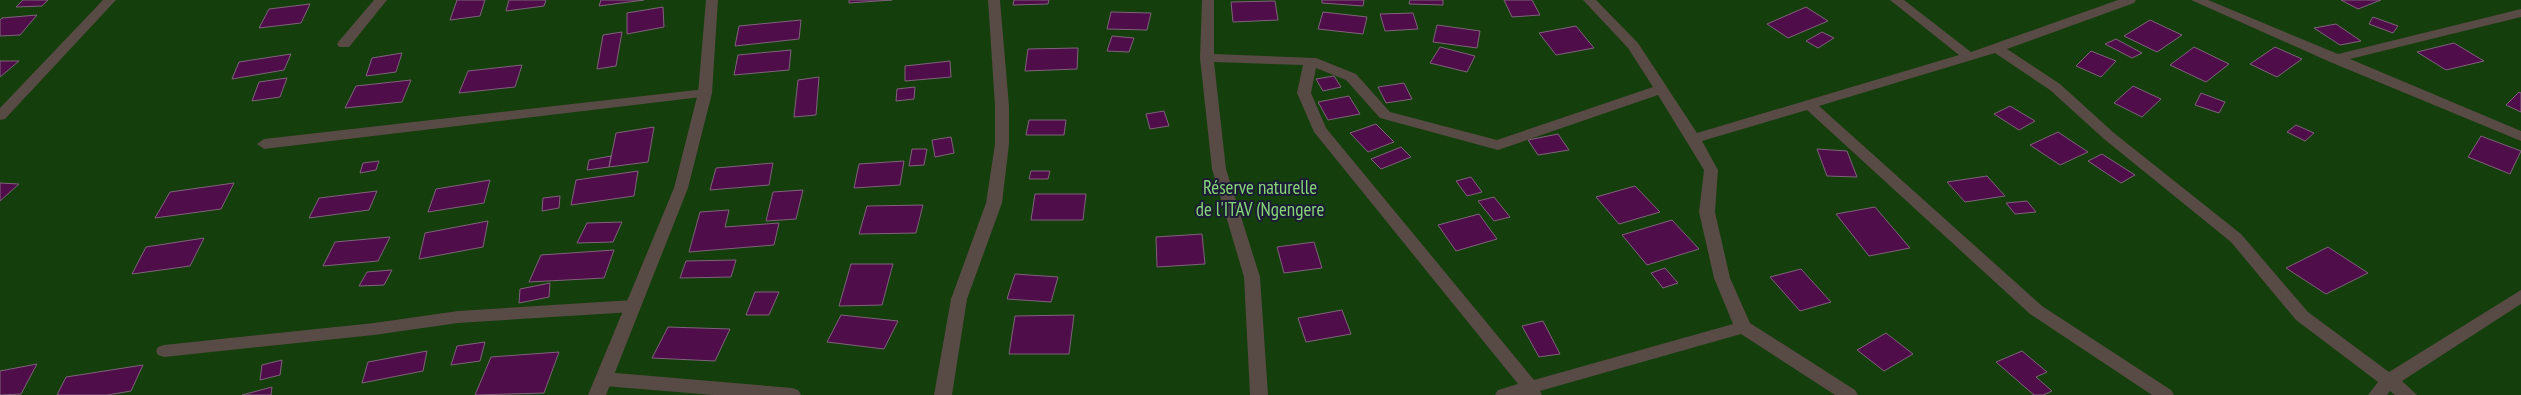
<svg xmlns="http://www.w3.org/2000/svg" width="2521" height="395" font-family="'PT Sans Narrow',sans-serif">
<style>
.green{fill:#143e0b}
.building{fill:#4f0d49;stroke:#7e637a}
.lines{fill:none;stroke-linecap:round;stroke-linejoin:round}
.minor{fill:#584a44;fill-rule:evenodd}
.tertiary{fill:#584a44;fill-rule:evenodd}
.labels{text-anchor:middle;dominant-baseline:central;stroke-width:4;stroke-linejoin:round;paint-order:stroke}
.park-label{font-size:19px;fill:#87d678;stroke:#1c1c36}
</style>
<rect width="100%" height="100%" fill="#1c1c36"/>
<!-- green -->
<path class="green" d="M0,0H2521V395H0Z"/>
<!-- building -->
<path class="building" d="M23,0H48L42,6L16,7Z
M457,0H485L480,16L450,20Z
M509,0H546L544,6L506,11Z
M601,0H644L599,6Z
M849,0H892L849,3Z
M1014,0H1049L1048,4L1013,5Z
M1322,0H1364L1363,6L1322,3Z
M1410,0H1443V5L1409,4Z
M1504,0H1532L1540,15L1512,17Z
M2341,0H2381L2358,9Z
M1275,1L1278,20L1233,22L1231,2Z
M310,4L301,23L259,28L269,9Z
M663,7L664,27L627,34V13Z
M1806,7L1828,21L1788,38L1767,24Z
M1111,12L1151,13L1147,30L1107,29Z
M1323,12L1367,17L1363,34L1318,29Z
M1413,13L1418,29L1385,31L1380,14Z
M37,15L20,35L0,36V20L2,18Z
M2373,17L2398,26L2393,33L2369,24Z
M801,20L799,39L735,46L739,26Z
M2150,20L2182,35L2157,52L2124,36Z
M2336,24L2361,41L2340,45L2314,28Z
M1437,25L1480,31L1477,48L1433,42Z
M1576,26L1594,48L1556,55L1539,33Z
M622,32L616,66L597,69L603,35Z
M1822,32L1834,38L1818,48L1806,41Z
M1112,36L1134,38L1129,52L1107,51Z
M2116,39L2142,53L2132,58L2105,44Z
M2454,43L2484,61L2446,70L2417,52Z
M1440,47L1475,56L1467,72L1430,63Z
M2194,47L2229,64L2206,82L2170,65Z
M2275,47L2302,59L2277,77L2250,64Z
M1078,48L1077,69L1025,71L1028,49Z
M791,50L789,70L734,75L738,55Z
M2091,51L2116,61L2101,77L2076,66Z
M402,53L396,72L366,76L372,58Z
M291,54L284,70L232,79L239,62Z
M0,61H19L0,77Z
M950,61L951,77L905,81V66Z
M522,65L515,87L459,93L468,71Z
M1334,76L1341,87L1323,91L1316,79Z
M819,77L816,115L794,117L798,80Z
M287,78L280,97L252,101L259,82Z
M411,80L402,102L345,108L356,86Z
M1404,83L1412,99L1386,103L1378,87Z
M2133,86L2161,99L2142,117L2114,103Z
M915,87L914,99L896,101L897,89Z
M2519,92L2521,93V112L2506,105Z
M2201,93L2225,102L2219,113L2195,105Z
M1349,96L1360,114L1328,120L1318,102Z
M2010,106L2035,121L2019,130L1994,114Z
M1164,111L1169,126L1150,129L1146,114Z
M1029,120H1066L1064,135H1026Z
M1376,124L1394,142L1368,152L1350,133Z
M2296,125L2314,133L2305,141L2287,132Z
M654,127L648,162L609,167L616,133Z
M2058,132L2088,152L2060,165L2030,145Z
M1558,134L1569,150L1538,155L1528,140Z
M2481,136L2521,151L2510,174L2468,157Z
M951,137L954,153L935,157L932,140Z
M1401,147L1411,157L1381,169L1371,159Z
M912,149H927L924,165L909,166Z
M1817,149L1847,151L1857,177L1827,176Z
M2102,154L2135,175L2121,183L2088,161Z
M611,156L609,167L587,170L589,160Z
M379,161L376,170L360,173L363,163Z
M904,161L900,185L854,188L859,164Z
M773,163L769,185L710,190L716,168Z
M638,171L634,196L571,205L576,180Z
M1031,171H1050L1048,179H1029Z
M1987,176L2005,196L1965,202L1947,182Z
M1471,177L1482,192L1467,196L1456,181Z
M490,180L484,203L428,212L436,189Z
M0,183L19,184L0,201Z
M234,183L221,209L155,218L170,192Z
M1635,186L1660,212L1619,224L1596,197Z
M803,190L796,219L766,221L773,192Z
M377,191L369,210L309,218L319,198Z
M1035,194H1086L1083,220H1031Z
M560,196L559,208L542,211L543,198Z
M1494,197L1510,217L1494,221L1478,201Z
M2027,201L2036,212L2015,214L2006,203Z
M923,205L916,233L859,234L867,206Z
M1875,207L1910,248L1869,256L1836,214Z
M729,210L725,227L779,223L774,245L689,252L700,212Z
M1479,214L1497,239L1456,251L1438,225Z
M1672,220L1699,249L1647,265L1622,235Z
M488,221L483,247L419,259L425,233Z
M622,222L613,242L577,243L587,223Z
M1202,234L1205,264L1157,267L1156,237Z
M390,237L378,261L323,266L335,242Z
M204,238L190,266L132,274L146,247Z
M1314,242L1322,268L1284,273L1277,247Z
M2328,247L2368,273L2326,294L2286,268Z
M614,250L604,278L529,282L541,255Z
M736,260L731,277L680,278L686,261Z
M851,264H893L882,305L839,306Z
M1665,268L1678,283L1663,288L1651,273Z
M1801,269L1831,302L1800,311L1770,277Z
M392,270L384,285L359,286L367,272Z
M1015,274L1058,277L1051,302L1007,299Z
M550,283L549,297L519,303L520,289Z
M755,292H779L769,315H746Z
M1342,310L1351,334L1306,342L1298,318Z
M841,315L898,321L884,349L827,342Z
M1074,315L1069,354H1009L1015,316Z
M1543,321L1560,354L1539,357L1522,326Z
M668,327L730,329L715,361L652,358Z
M1886,333L1913,354L1884,371L1857,350Z
M485,342L480,361L451,365L457,346Z
M427,351L423,371L362,383L368,362Z
M2022,351L2047,372L2036,377L2052,391L2043,395H2034L1996,362Z
M559,352L544,393L475,395L491,357Z
M282,360L280,375L260,380L262,365Z
M37,364L21,394L0,395V371Z
M143,365L131,391L107,395H57L66,377Z
M272,387L271,395H242Z"/>
<g class="lines">
<!-- minor -->
<path class="minor" d="M103,0H116L5,119L0,120V108Z
M374,0H387L349,47H339L337,44L339,41Z
M988,0H1000L1009,106V144L1002,203L967,299L952,395H934L951,299L986,203L995,144V106Z
M1202,0H1214V54L1316,58L1356,74L1390,112L1497,140L1653,87L1628,48L1583,0H1596L1638,43L1697,133L1959,55L1890,0H1904L1971,52L2118,0H2136L2134,3L2007,49L2060,84L2114,133L2241,234L2308,312L2389,372L2521,290V304L2402,381L2417,395H2395L2390,391L2387,395H2368L2378,382L2296,320L2231,242L2104,139L2050,90L1995,53L1819,106L2042,306L2171,390L2174,395H2152L2030,314L1807,110L1702,141L1718,170L1715,212L1730,278L1750,323L1855,390L1858,395H1835L1741,334L1540,391L1542,395H1495L1498,390L1518,384L1314,132L1297,93L1303,65L1214,62L1226,169L1260,277L1268,395H1250L1244,277L1212,169L1200,58ZM1316,68L1346,80L1380,118L1498,150L1658,95L1704,170L1699,212L1714,278L1733,324L1534,380L1326,128L1311,93Z
M2191,0H2208L2338,54L2521,9V17L2350,59L2521,131V141L2330,62Z
M705,89L712,93L710,96L264,149L257,144L264,139Z
M633,300L639,302L641,306L639,310L633,312L458,323L374,335L164,357L158,355L156,351L158,347L164,345L374,323L458,311Z
M604,372L792,388L798,390L801,395H713L604,386L598,384L595,379L598,374Z"/>
<!-- tertiary -->
<path class="tertiary" d="M706,0H718L712,93L688,188L606,395H588L674,188L698,93Z"/>
</g>
<g class="labels">
<!-- park labels -->
<g class="park-label">
<text x="1260" y="187">Réserve naturelle<tspan x="1260" dy="22">de l'ITAV (Ngengere</tspan></text>
</g>
</g>
</svg>
